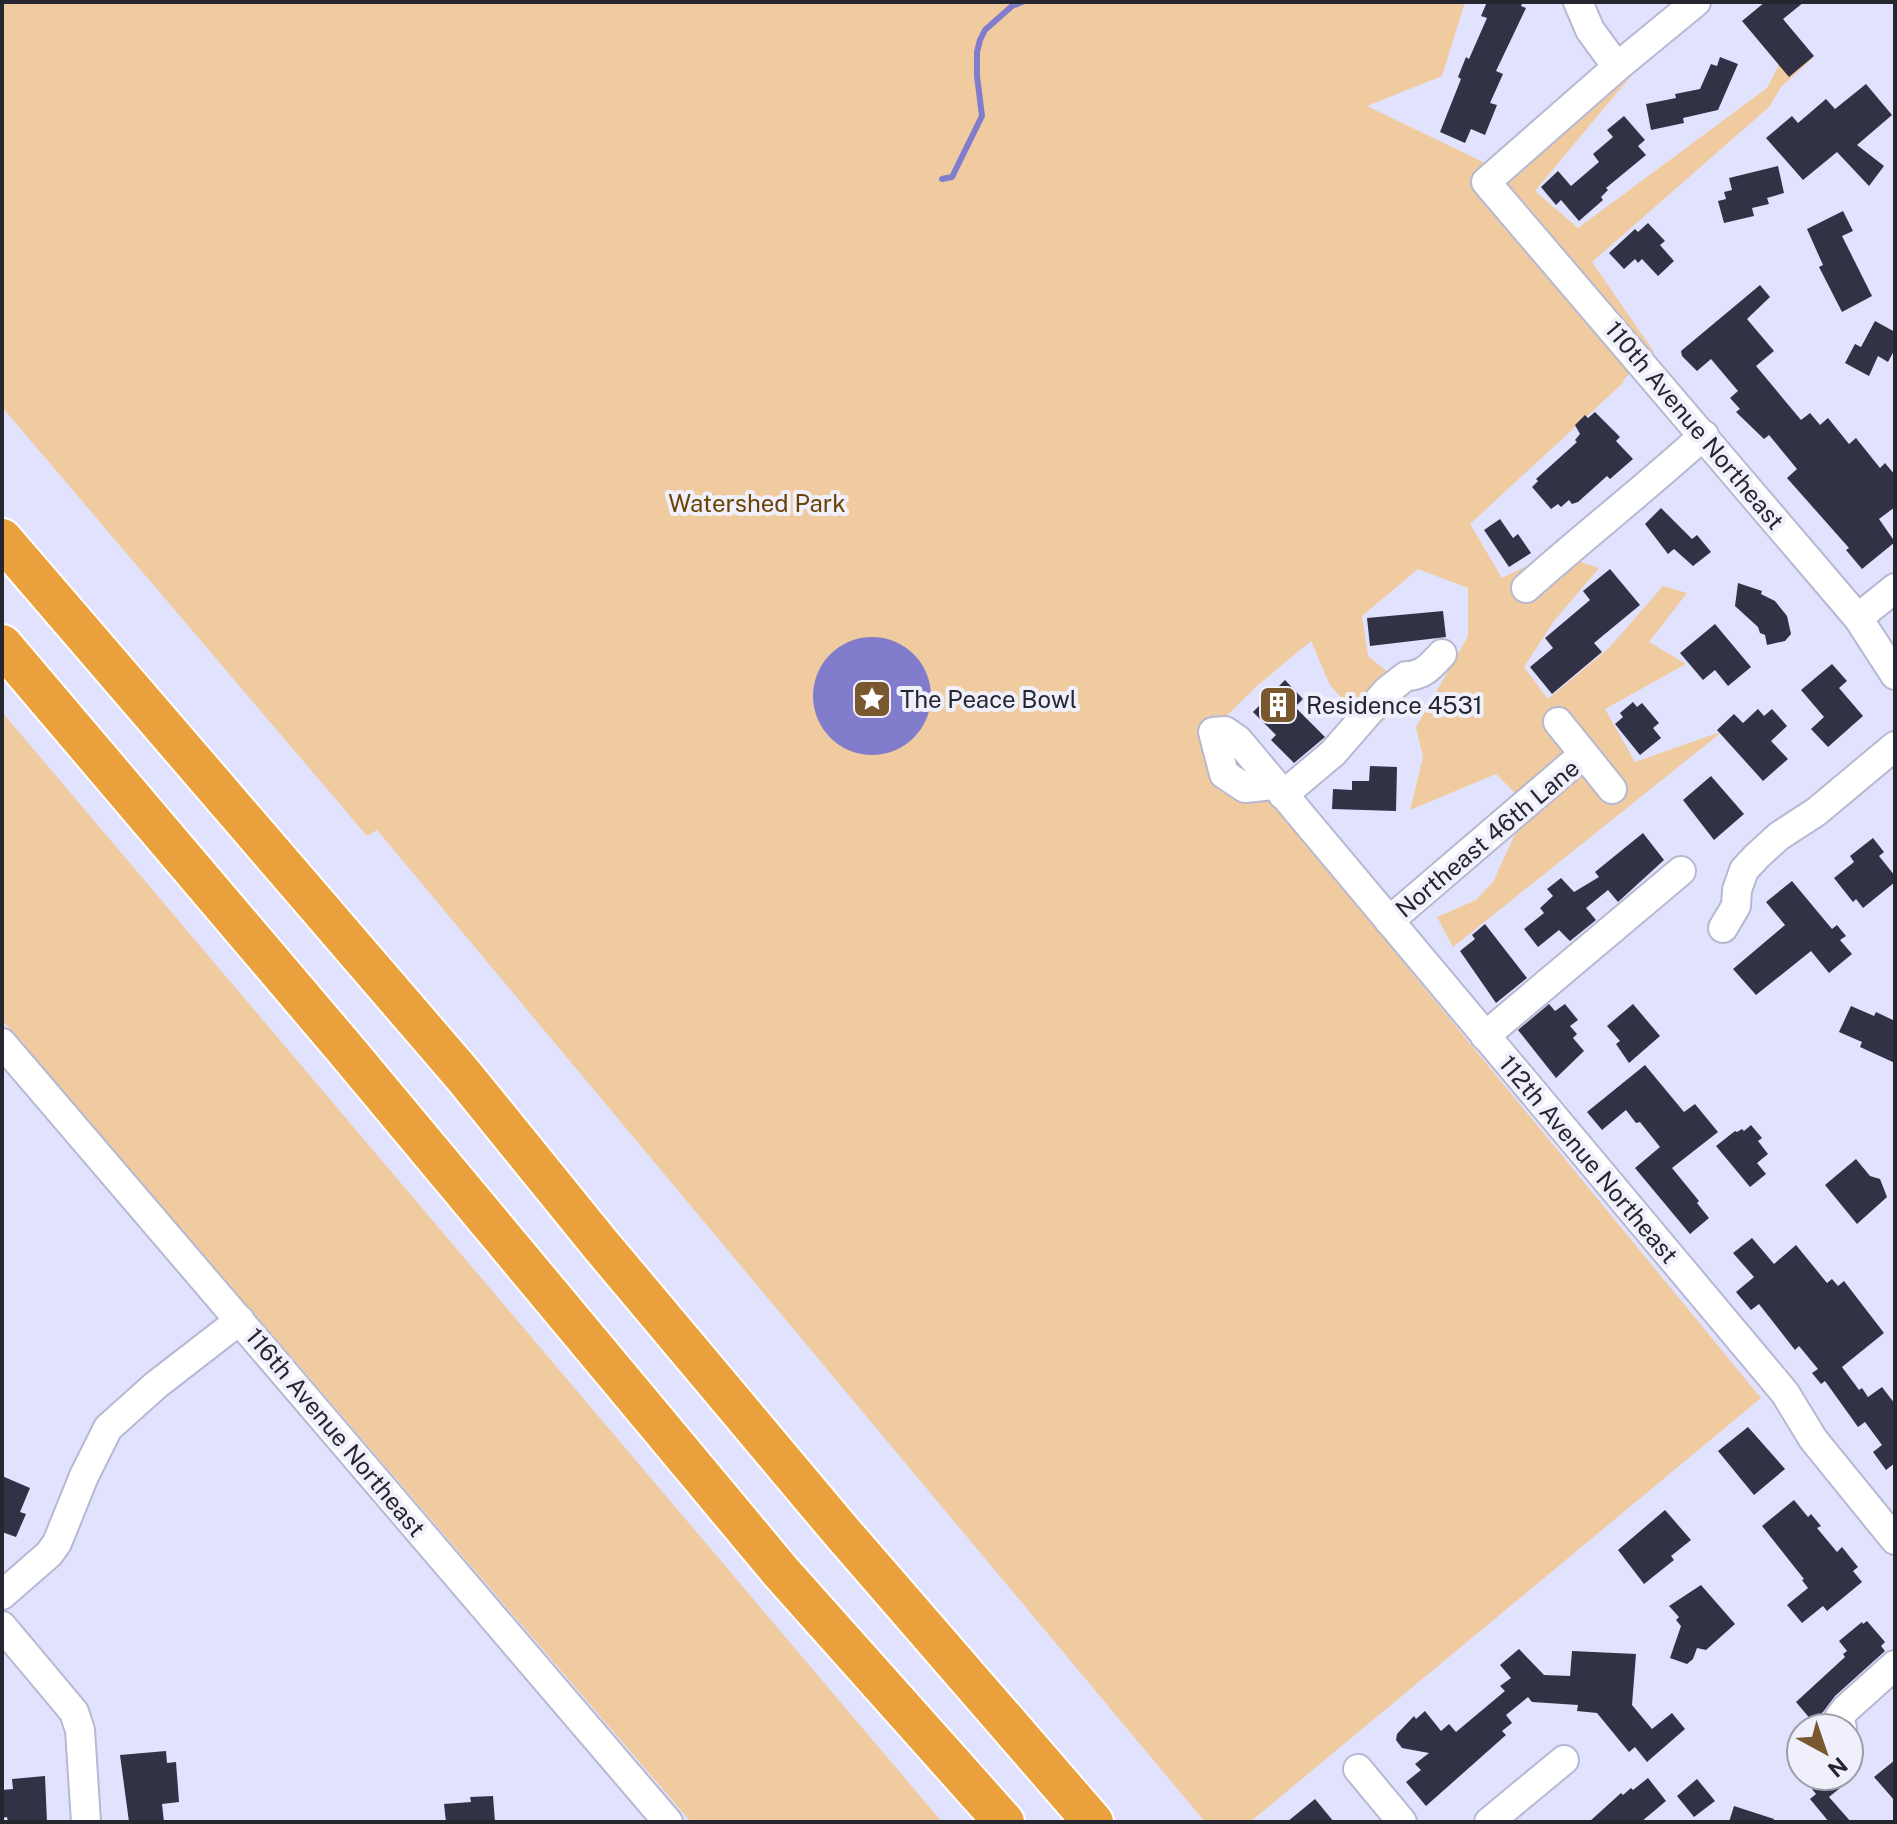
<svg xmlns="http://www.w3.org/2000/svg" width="1897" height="1824" font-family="'Public Sans',sans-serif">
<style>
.green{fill:#f1cba0}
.water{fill:#817dcc}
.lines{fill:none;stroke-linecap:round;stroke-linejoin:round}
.stream{stroke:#817dcc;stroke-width:6}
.building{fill:#323247}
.minor-casing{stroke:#b7b8d2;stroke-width:32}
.highway-casing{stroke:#fff;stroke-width:44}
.minor{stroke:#fff;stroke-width:28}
.highway{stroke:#eaa13d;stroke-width:40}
.labels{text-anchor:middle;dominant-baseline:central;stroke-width:8;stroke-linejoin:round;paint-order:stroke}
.street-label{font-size:24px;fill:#262630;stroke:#f0f0fc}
.park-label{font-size:24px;fill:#6b4304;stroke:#f0f0fc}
.poi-label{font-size:24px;fill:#262630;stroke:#f0f0fc;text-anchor:start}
</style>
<rect width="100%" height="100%" fill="#e1e2fd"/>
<!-- green -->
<path class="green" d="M2,2H1465L1442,76L1367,106L1510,175L1635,71L1535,191L1578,228L1767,88L1787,50L1812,59L1781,87L1769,107L1592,262L1654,352L1623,380L1624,382L1470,524L1502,578L1553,553L1599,568L1554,621L1524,667L1548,699L1609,648L1663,586L1687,593L1649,642L1686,664L1605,709L1635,762L1723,731L1453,947L1437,917L1476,900L1493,882L1528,806L1496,774L1410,810L1423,757L1416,727L1468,636V588L1418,569L1362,616L1368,656L1390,674L1417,669L1403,705L1350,747L1356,714L1330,685L1311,641L1258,685L1214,728L1213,735L1275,806L1761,1398L1250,1822H1205L377,830L367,836L2,407Z
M2,712L942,1822H691L2,1020Z"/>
<!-- water -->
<path class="water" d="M813 696a59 59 0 1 1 118 0a59 59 0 1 1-118 0Z"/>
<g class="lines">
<!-- stream -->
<path class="stream" d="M942,179L952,177L982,116L977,76V52L980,40L985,30L1012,6L1022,2"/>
</g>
<!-- building -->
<path class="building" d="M1487,2H1523L1521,6L1526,8L1496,71L1503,74L1490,103L1497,105L1485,135L1471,129L1465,143L1440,132L1461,79L1458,77L1466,57L1469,59L1487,18L1481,16Z
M1765,2H1804L1783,19L1814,56L1789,77L1742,21Z
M1720,57L1738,64L1718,110L1683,118L1684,123L1651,130L1646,104L1676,98L1675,94L1700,89L1711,64L1717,66Z
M1866,84L1892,115L1857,145L1884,166L1869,186L1837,152L1803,180L1766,138L1792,116L1798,123L1826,99L1835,109Z
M1624,116L1645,140L1638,146L1646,155L1606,188L1608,190L1601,197L1603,200L1579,221L1561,200L1556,205L1541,187L1558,171L1571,186L1599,162L1593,154L1613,137L1607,130Z
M1778,166L1784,193L1767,198L1769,204L1752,208L1754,216L1724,223L1718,201L1726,199L1724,192L1732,190L1729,178Z
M1843,211L1853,231L1842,236L1872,296L1842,312L1819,267L1823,265L1807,229Z
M1648,223L1665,241L1660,245L1674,261L1658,276L1642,259L1638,263L1635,259L1624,269L1609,253L1635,229L1638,232Z
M1760,285L1770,297L1747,319L1774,351L1756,366L1801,420L1810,413L1820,425L1828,418L1849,444L1856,438L1880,468L1885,463L1895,475V507L1879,519L1895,542L1862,569L1846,550L1849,548L1787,478L1797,469L1769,435L1764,439L1736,412L1740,409L1730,398L1738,391L1711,359L1697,371L1682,356L1681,351Z
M1875,321L1895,332V349L1888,362L1878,356L1869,376L1845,363L1855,344L1861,347Z
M1595,412L1620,437L1616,441L1633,459L1610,479L1607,476L1578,502L1572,504L1569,500L1561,507L1558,504L1551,509L1532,487L1538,481L1536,479L1577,442L1575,440L1580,434L1575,425L1585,415L1588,418Z
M1661,508L1692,539L1697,535L1711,552L1693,566L1674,549L1668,554L1645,524Z
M1500,519L1513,538L1518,534L1531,553L1509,567L1484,530Z
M1610,569L1640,605L1594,643L1602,652L1552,694L1530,667L1553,648L1545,638L1590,600L1583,591Z
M1738,583L1762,591L1761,594L1775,601L1787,616L1791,634L1785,641L1767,645L1765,635L1760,633L1758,627L1735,606Z
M1443,611L1446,637L1370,646L1367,618Z
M1715,624L1751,667L1728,686L1715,670L1703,680L1680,653Z
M1832,664L1847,681L1839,688L1863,716L1828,747L1811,729L1824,717L1801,690Z
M1285,680L1303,699L1295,707L1325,737L1294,763L1271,740L1276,735L1253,712Z
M1633,702L1637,707L1642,703L1659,723L1653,728L1661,738L1640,755L1615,724L1623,717L1620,713Z
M1758,709L1764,716L1772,709L1787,726L1771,741L1788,759L1763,781L1717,730L1734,714L1743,723Z
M1370,766L1397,767L1396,811L1332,809L1333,789L1352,790V781H1369Z
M1711,776L1744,814L1714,840L1683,800Z
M1643,833L1664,860L1618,902L1608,890L1586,908L1596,920L1570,941L1559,930L1538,947L1524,929L1544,913L1540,908L1553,896L1547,889L1561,878L1574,892L1599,877L1595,872Z
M1873,838L1884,852L1879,856L1895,876V882L1863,908L1856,899L1853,902L1834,878L1854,862L1850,856Z
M1792,881L1832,929L1837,925L1846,936L1840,940L1852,954L1829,973L1811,951L1756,995L1733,969L1785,925L1766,902Z
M1485,924L1527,978L1496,1003L1460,951L1475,939L1472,935Z
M1549,1004L1555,1011L1565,1004L1578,1020L1570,1026L1577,1034L1573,1038L1584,1051L1556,1078L1518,1030Z
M1633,1004L1660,1036L1629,1063L1616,1044L1620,1041L1607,1026Z
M1851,1006L1874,1016L1876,1012L1895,1021V1063L1860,1047L1862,1042L1839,1032Z
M1645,1065L1684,1112L1695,1104L1718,1132L1672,1168L1699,1201L1697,1203L1709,1218L1690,1234L1635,1168L1660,1147L1640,1122L1636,1123L1626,1110L1602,1130L1587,1112Z
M1751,1125L1762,1138L1758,1141L1768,1154L1757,1163L1766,1174L1750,1187L1716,1146L1735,1131L1737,1132L1742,1129L1744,1131Z
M1856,1159L1870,1176L1880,1179L1887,1197L1857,1224L1825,1185Z
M1752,1238L1774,1264L1796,1245L1827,1283L1832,1279L1838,1286L1844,1281L1884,1333L1842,1367L1859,1390L1862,1388L1868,1397L1882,1387L1895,1404V1463L1886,1470L1873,1452L1882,1445L1865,1422L1858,1427L1825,1381L1821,1384L1812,1373L1818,1369L1799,1346L1795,1350L1759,1304L1751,1310L1736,1292L1754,1277L1733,1253Z
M1748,1427L1785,1469L1754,1495L1718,1451Z
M2,1476L30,1488L20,1512L26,1514L16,1537L2,1532Z
M1794,1500L1808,1517L1811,1514L1821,1526L1817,1528L1837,1552L1842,1547L1858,1567L1853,1571L1862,1582L1827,1611L1823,1606L1802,1623L1787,1605L1808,1588L1802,1580L1804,1579L1762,1526Z
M1665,1510L1691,1540L1671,1556L1674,1560L1644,1584L1618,1550Z
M1701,1585L1735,1624L1706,1650L1697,1648L1693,1659L1687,1664L1670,1658L1681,1626L1676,1620L1679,1617L1669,1606Z
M1867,1621L1885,1642L1881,1646L1885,1651L1835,1696L1823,1712L1812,1721L1796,1702L1845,1657L1843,1654L1847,1651L1839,1641L1862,1622L1863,1624Z
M1519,1649L1544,1675L1570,1676L1572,1651L1636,1654L1632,1705L1652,1729L1672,1713L1685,1729L1647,1762L1635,1747L1629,1752L1597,1713L1577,1711L1578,1705L1532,1702L1528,1697L1506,1715L1512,1723L1502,1731L1506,1735L1426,1806L1406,1782L1421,1770L1415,1764L1429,1753L1402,1748L1396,1740L1397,1734L1414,1716L1416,1719L1425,1711L1441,1731L1449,1724L1456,1732L1505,1691L1500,1686L1511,1678L1500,1665Z
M166,1751L167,1763L176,1762L179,1802L162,1804L164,1822H129L120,1755Z
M1895,1760V1801L1874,1777Z
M45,1776L47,1822H8L7,1817L2,1818V1790L13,1789L12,1779Z
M1813,1776H1855L1829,1797L1851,1822H1829L1810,1799L1816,1794L1812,1789L1819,1783Z
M1648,1778L1666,1801L1641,1822H1589L1621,1793L1623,1795L1631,1788L1633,1790Z
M1697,1779L1715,1801L1694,1817L1677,1796Z
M493,1796L495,1822H446L444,1804L471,1802L470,1797Z
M1315,1799L1334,1822H1287Z
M1734,1806L1774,1819V1822H1729Z"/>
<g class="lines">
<defs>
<path id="minor" d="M1578,2L1590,30L1617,67
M1696,2L1617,67L1486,182L1858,618L1895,675
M1526,588C1584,536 1646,488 1704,435
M1858,618L1895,588
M1558,722L1612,789
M1275,785L1245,788L1224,774L1213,732L1225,731L1238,740L1785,1393L1813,1439L1895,1540
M1283,795L1333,753L1387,691L1406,676C1423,676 1431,666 1442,654
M1389,921L1584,754
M1723,928L1736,906L1737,890L1744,870L1757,856L1779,836L1816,812L1895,746
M1485,1036L1681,871
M2,1043L668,1822
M2,1595L49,1554L57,1543L84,1476L108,1428L156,1385L240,1320
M2,1626L74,1712L80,1730L86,1822
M1842,1728L1839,1718L1846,1709L1895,1665
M1358,1769L1402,1822
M1489,1822L1564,1760"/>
<path id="highway" d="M2,539L463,1075L600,1244L840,1530L1093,1822
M2,645L346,1050L781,1572L1004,1822"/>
</defs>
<!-- minor casing -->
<use href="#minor" class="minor-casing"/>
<!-- highway casing -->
<use href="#highway" class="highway-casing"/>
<!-- minor -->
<use href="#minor" class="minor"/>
<!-- highway -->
<use href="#highway" class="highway"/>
</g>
<!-- icons -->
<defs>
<symbol id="sight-square" viewBox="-11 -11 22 22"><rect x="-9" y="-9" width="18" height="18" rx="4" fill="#7a582f" stroke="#f0f0fc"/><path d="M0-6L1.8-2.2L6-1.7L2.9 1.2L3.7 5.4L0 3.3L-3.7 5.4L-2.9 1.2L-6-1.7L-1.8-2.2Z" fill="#fff"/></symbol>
<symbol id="building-square" viewBox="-11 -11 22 22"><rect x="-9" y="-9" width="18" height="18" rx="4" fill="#7a582f" stroke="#f0f0fc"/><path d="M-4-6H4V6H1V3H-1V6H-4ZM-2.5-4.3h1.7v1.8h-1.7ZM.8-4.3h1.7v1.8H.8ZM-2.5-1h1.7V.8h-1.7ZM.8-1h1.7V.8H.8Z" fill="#fff"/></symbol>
</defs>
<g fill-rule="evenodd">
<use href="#sight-square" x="850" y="677" width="44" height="44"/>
<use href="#building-square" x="1256" y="683" width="44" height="44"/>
</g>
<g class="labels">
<!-- street labels -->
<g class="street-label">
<text transform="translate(1695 425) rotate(50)">110th Avenue Northeast</text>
<text transform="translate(1487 838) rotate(-40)">Northeast 46th Lane</text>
<text transform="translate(1589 1159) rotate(50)">112th Avenue Northeast</text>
<text transform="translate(336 1432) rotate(50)">116th Avenue Northeast</text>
</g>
<!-- park labels -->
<g class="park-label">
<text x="757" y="503">Watershed Park</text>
</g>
<!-- poi labels -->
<g class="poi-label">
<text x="900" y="699">The Peace Bowl</text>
<text x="1306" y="705">Residence 4531</text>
</g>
</g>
<!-- border -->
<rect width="1897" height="1824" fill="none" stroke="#262630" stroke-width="8"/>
<!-- north arrow -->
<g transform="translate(1825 1752) rotate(140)"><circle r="38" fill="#f0f0fc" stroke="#9f9faa" stroke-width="2"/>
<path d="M0-6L14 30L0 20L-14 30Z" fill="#7a582f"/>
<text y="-12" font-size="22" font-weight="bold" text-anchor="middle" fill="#262630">N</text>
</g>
</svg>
